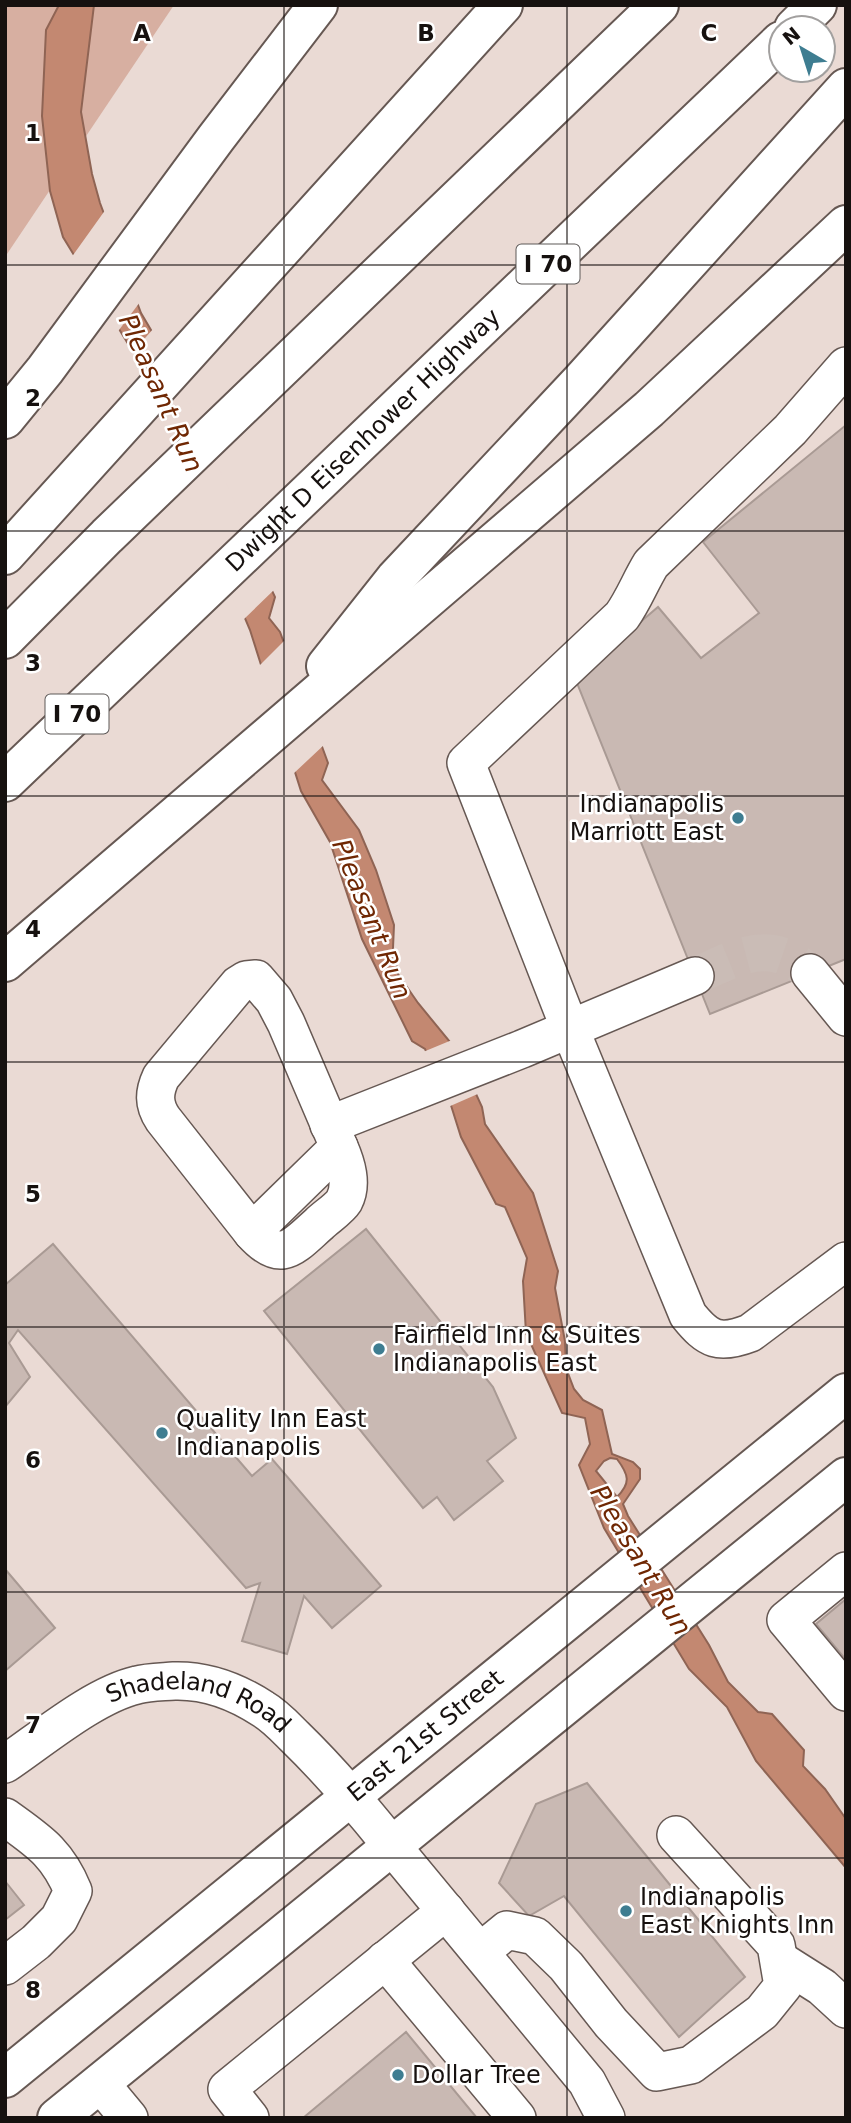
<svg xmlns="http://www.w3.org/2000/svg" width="851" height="2123" font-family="'DejaVu Sans',sans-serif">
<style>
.green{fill:#d7afa1}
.water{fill:#c38871;stroke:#8f6454;stroke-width:2;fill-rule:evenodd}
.pier{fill:#eadad4}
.building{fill:#c9b9b3;stroke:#a99a94;stroke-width:2}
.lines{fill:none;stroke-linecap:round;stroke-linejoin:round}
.minor-tunnel{stroke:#cabcb6;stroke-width:37;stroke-dasharray:37 18;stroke-linecap:butt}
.minor-casing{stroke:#665853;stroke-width:40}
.major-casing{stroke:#665853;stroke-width:42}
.highway-casing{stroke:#665853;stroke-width:42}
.minor{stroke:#fff;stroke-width:37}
.major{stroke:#fff;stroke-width:38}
.highway{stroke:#fff;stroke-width:38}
.grid{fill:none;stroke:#16110f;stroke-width:2;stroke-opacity:0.55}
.poi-dot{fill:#3e7d91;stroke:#fff;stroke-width:2.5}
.labels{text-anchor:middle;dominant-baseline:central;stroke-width:5;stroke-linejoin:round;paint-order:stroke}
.shield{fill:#fff;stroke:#5c5857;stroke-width:2}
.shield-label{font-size:23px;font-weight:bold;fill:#16110f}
.street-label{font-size:24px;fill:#16110f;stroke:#fff}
.poi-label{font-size:24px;fill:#16110f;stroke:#fff;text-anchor:start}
.water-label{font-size:26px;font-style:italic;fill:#6f2703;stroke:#fff}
.grid-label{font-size:23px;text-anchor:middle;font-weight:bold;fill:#16110f;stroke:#fff;stroke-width:5;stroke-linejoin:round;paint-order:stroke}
</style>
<rect width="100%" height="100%" fill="#eadad4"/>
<!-- green -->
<path class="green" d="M5,5H174L5,257Z"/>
<!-- water -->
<path class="water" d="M59,5H94L81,112L92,174L100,203L141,313L151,330L275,597L269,618L280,632L328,763L322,780L359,830L376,870L394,925L393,948L398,974L418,1003L455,1048L482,1107L485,1124L533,1193L558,1271L555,1288L565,1341L566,1368L574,1389L583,1400L602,1410L612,1454L633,1462L640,1469V1479L623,1504L628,1516L709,1645L728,1682L758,1712L772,1714L804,1750L803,1766L825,1789L846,1819V1868L756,1761L727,1707L689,1669L604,1528L579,1465L590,1444L585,1418L562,1413L526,1333L523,1281L527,1258L505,1207L496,1204L461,1137L449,1099L425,1049L412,1041L362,939L330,842L301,791L250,630L133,352L63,237L50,191L42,116L46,30ZM610,1458L617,1459C629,1475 631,1483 617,1497L596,1471L604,1461Z"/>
<!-- pier -->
<path class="pier" d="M106,209L140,302L116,334L71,258Z
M154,328L275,589L242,621L130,355Z
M286,639L325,744L292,775L258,667Z
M452,1040L458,1046L480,1093L448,1107L423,1052Z"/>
<!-- building -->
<path class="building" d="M846,425V959L710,1014L575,678L658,607L701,658L759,613L703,542Z
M846,425V959L710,1014L575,678L658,607L701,658L759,613L703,542Z
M366,1229L493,1387L516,1438L487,1461L503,1481L454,1520L437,1497L423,1508L264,1311Z
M53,1244L252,1476L272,1459L381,1586L332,1628L304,1596L287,1654L242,1641L260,1583L246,1588L18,1330L9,1343L30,1377L5,1407V1285Z
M5,1569L55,1628L5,1671Z
M846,1599V1660L816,1624Z
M587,1783L745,1977L679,2037L564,1896L529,1916L499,1883L536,1804Z
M5,1881L24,1905L5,1920Z
M406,2032L477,2118H303Z"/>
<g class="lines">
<!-- minor-tunnel -->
<path class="minor-tunnel" d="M695,976C739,957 769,936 810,973"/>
<defs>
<g id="minor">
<path d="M846,366L790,430L651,564C640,582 634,599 622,616L466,763L570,1029L688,1315C708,1340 719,1345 750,1333L846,1261"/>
<path d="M810,973L846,1017"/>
<path d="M256,979L274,1000L286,1023L339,1147L252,1232L163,1119C153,1104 154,1092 161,1077L238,985L246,980Z"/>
<path d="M329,1125L522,1049L695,976"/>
<path d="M252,1232C281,1265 293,1247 319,1224C326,1217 339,1209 344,1201C353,1184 346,1163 339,1147"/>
<path d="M846,1571L786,1620L846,1692"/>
<path id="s1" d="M5,1764C42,1739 94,1695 137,1685C148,1682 162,1682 174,1681C206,1680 237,1692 263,1709C275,1716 285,1727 295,1737C328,1769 358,1804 387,1840C454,1920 520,2001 587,2082L606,2118"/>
<path d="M5,1817C38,1841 57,1852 73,1891L59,1919L36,1942L5,1966"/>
<path d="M480,1952L507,1930L535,1936L566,1966L611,2023L657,2072L691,2065L762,2012L783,1986L776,1945L676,1835"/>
<path d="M385,1960L517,2118"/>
<path d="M781,1961L822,1987L846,2009"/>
<path d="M100,2083L129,2118"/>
<path d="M250,2118L227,2089L446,1911"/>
</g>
<g id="major">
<path id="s2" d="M5,2078L846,1393"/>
<path d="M57,2118L846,1477"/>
</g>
<g id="highway">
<path d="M794,28L817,5"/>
<path d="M5,419L45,370L216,138L318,5"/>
<path d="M5,555L503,5"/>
<path d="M5,639L107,536L659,5"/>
<path d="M326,666L395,579L581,381L846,88"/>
<path id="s3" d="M5,782L781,41"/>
<path d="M5,962L649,409L846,225"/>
</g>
</defs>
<!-- minor casing -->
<use href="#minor" class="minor-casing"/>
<!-- major casing -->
<use href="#major" class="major-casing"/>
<!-- highway casing -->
<use href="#highway" class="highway-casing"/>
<!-- minor -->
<use href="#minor" class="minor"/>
<!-- major -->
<use href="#major" class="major"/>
<!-- highway -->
<use href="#highway" class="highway"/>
</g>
<!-- grid -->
<path class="grid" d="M284,5V2118M567,5V2118M5,265H846M5,531H846M5,796H846M5,1062H846M5,1327H846M5,1592H846M5,1858H846"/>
<!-- markers -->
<g class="poi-dot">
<circle cx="738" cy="818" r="7"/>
<circle cx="379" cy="1349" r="7"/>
<circle cx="162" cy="1433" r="7"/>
<circle cx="626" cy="1911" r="7"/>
<circle cx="398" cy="2075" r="7"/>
</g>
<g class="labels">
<!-- shield labels -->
<g class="shield">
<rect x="516.5" y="244.5" width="63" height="39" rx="5"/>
<rect x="45.5" y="694.5" width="63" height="39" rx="5"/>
</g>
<g class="shield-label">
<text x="548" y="264">I 70</text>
<text x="77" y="714">I 70</text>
</g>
<!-- street labels -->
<g class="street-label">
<text stroke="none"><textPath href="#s3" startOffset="495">Dwight D Eisenhower Highway</textPath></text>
<text stroke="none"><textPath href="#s1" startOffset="220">Shadeland Road</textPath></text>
<text stroke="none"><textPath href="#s2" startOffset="542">East 21st Street</textPath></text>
</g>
<!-- poi labels -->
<g class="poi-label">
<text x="724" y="804" text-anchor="end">Indianapolis<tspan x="724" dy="28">Marriott East</tspan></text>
<text x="393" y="1335">Fairfield Inn &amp; Suites<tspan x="393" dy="28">Indianapolis East</tspan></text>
<text x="176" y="1419">Quality Inn East<tspan x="176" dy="28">Indianapolis</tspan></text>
<text x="640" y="1897">Indianapolis<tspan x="640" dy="28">East Knights Inn</tspan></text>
<text x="412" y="2075">Dollar Tree</text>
</g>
<!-- water labels -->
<g class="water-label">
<text transform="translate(161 393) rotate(66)">Pleasant Run</text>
<text transform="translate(372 919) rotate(68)">Pleasant Run</text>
<text transform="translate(641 1560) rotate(59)">Pleasant Run</text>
</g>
</g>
<g class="grid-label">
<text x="142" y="41">A</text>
<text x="426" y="41">B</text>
<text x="709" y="41">C</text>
<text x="33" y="141">1</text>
<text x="33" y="406">2</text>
<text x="33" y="671">3</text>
<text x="33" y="937">4</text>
<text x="33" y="1202">5</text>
<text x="33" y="1468">6</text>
<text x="33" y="1733">7</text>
<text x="33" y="1998">8</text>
</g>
<!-- border -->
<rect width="851" height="2123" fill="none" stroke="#16110f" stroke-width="14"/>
<!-- north arrow -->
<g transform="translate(802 49) rotate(321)"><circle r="33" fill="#ffffff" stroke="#a2a09f" stroke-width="2"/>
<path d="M0-5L12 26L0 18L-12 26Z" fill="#3e7d91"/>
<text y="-10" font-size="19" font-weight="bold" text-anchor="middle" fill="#16110f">N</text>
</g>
</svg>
